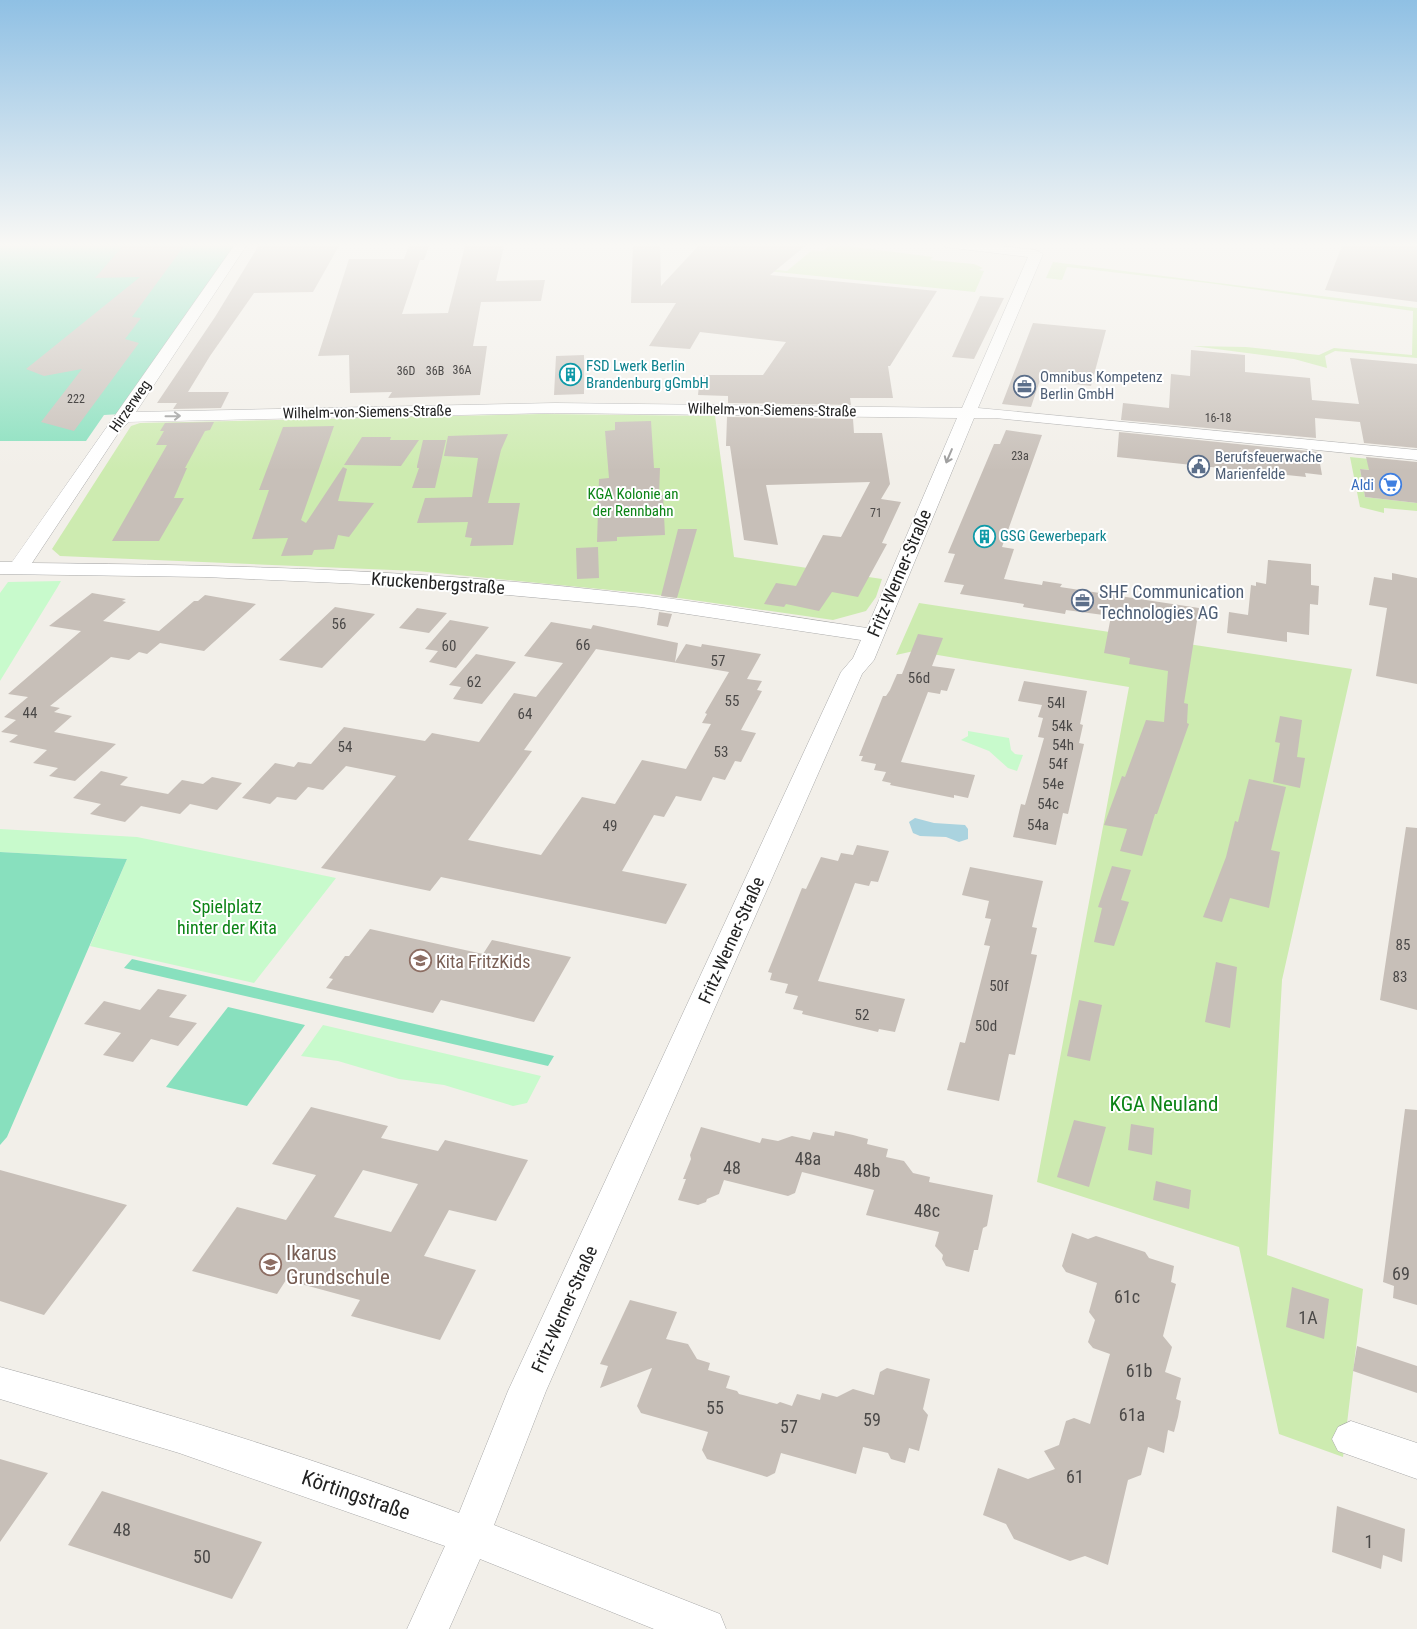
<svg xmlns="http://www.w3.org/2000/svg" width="1417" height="1629" font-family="'Roboto Condensed',sans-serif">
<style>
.grass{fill:#cdebb0}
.park{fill:#c8facc}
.pitch{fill:#88e0be}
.water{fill:#aad3df}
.building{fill:#c7bfb8;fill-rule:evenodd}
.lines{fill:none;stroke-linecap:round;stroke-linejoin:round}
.minor-casing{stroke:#a9a9a9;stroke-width:1}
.minor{fill:#fff;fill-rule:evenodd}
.oneway{stroke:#9c9c9c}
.labels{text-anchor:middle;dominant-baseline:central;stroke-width:4;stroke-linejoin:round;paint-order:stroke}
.far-number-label{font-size:12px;fill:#4b4948}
.far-culture-label{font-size:15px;fill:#0d838f;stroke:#fff;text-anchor:start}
.far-service-label{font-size:15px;fill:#4e5e75;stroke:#fff;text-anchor:start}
.far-street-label{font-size:15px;fill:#222;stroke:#fff}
.far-shop-label{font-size:15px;fill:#366cbe;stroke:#fff;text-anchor:end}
.far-park-label{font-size:15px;fill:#0c8416;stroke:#fff}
.number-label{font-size:15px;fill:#4b4948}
.street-label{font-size:18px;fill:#222;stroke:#fff}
.service-label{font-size:18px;fill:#4e5e75;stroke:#fff;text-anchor:start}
.park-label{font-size:18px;fill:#0c8416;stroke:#fff}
.education-label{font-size:18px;fill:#785e54;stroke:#fff;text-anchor:start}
.near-number-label{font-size:18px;fill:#4b4948}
.near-park-label{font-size:21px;fill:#0c8416;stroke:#fff}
.near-education-label{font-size:21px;fill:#785e54;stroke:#fff;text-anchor:start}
.near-street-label{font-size:21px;fill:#222;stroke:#fff}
</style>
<rect width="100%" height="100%" fill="#f2efe9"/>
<!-- grass -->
<path class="grass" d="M832,244L933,257L930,260L974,264L983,268L979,270L984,271L975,292L748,269L749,267L787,271L812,250L822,251Z
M1053,262L1417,308V358L1335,351L1325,356L1327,368L1294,359L1193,346L1246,347L1319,355L1334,348L1412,355L1413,311L1208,283L1067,267L1062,280L1046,278Z
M542,414L715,416L734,557L882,579L876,597L866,611L833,620L651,594L417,571L60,556L52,549L131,426L140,423Z
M1350,457L1417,464L1400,473L1360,469L1365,497L1417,503V511L1384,508V513L1360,507Z
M919,603L1352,669L1282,980L1267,1255L1363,1289L1343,1457L1279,1434L1239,1247L1037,1182L1129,687L914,651L896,655Z"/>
<!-- park -->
<path class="park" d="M61,581L57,588L0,681V593L8,582Z
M968,731L1009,738L1011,750L1015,754L1023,755L1017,771L1008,768L989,751L961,740L968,736Z
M0,829L137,837L336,878L254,983L90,946L127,859L0,852Z
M323,1025L541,1076L527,1103L513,1106L444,1085L399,1079L338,1061L301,1056Z"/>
<!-- pitch -->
<path class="pitch" d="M0,243H237L121,414L104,415L86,441H0Z
M0,852L127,859L7,1137L0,1145Z
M132,959L554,1056L548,1066L124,968Z
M228,1007L305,1025L247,1106L166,1087Z"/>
<!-- water -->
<path class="water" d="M915,818L934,823L965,825L968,829V839L959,842L946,837L920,836L913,833L909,822Z"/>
<!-- building -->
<path class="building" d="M410,243H430L424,260H420L402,314L448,313L465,246H504L496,281L545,280L541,301L481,302L473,346H487L480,395L388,398L392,392L350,393L349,355L318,356L349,259H404Z
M633,243H660L661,286L701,243H809L770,275L937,291L890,366H888L893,398H850L851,405L728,403V396L698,395L700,375H763L786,342L700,332L690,349L649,346L676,303H631Z
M1343,243H1417V302L1325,290Z
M340,244L313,292L254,293L210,356L188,392H229L221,408L173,409L177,403H157L215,317L259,245Z
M184,246L132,317L141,318L125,339L139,343L74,431L41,422L82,369L44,376L26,369L140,277L95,278L122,247Z
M980,296L1004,298L974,359L952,357Z
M1033,323L1106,330L1091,386L1040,380L1031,407L1002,404Z
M1191,350L1245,355V372L1310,378L1312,400L1359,404L1350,358L1417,364V448L1364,443L1360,422L1315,418L1316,438L1121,420L1123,403L1169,408L1171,374L1190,376Z
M584,355V394L554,395L556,356Z
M727,417L853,419L854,433H882L890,484L881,499L901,502L882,543L887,544L858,597L832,592L819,611L786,604L784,607L764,604L776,583L796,586L823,535L841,537L870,482L766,485L778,545L744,540L730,446H726Z
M651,421L654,468H660L659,495H663L665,535L617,537V541L597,542L599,479L609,478L605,431L615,430V422Z
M214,422L210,430L205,431L185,468H187L174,498H184L159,541H112L167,445H156L164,431H160L165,423Z
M334,426L301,520L306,523L343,467L347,469L338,501L374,503L349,537L338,535L334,549L314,550L312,555L281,556L288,538L252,539L269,490H259L283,427Z
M1006,430L1042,435L1002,547L1014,549L1004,579L1042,585L1043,581L1062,584L1060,587L1199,608L1184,703L1188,704L1187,723L1189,724L1157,814H1155L1142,856L1120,851L1127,829L1104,825L1122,776L1125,777L1146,720L1164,722L1168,671L1129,664L1130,658L1104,653L1111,616L1066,610L1065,614L1023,607L1024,604L960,594L964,585L944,582L955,554L948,553L994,444H1000Z
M1119,432L1318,452L1322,475L1305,473L1306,477L1117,457Z
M508,434L501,450L488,503H520L513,545L470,546L472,538L465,537L468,522L417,523L425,498L472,497L478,458L444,456L448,436Z
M362,437H391L390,440H419L401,466L344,465Z
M423,440H446L435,488H412L419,468H417V466Z
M1366,457L1417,462V503L1365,497L1360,469L1369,470Z
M678,529H697L677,598L661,596Z
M598,547L599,578L577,579L576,548Z
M1268,560L1311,564V585L1319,586L1318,605L1310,604L1309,635L1287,632V642L1227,633L1229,612L1248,615L1251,585L1256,586V582L1266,584Z
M1392,573L1417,578V684L1376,676L1387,608L1369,605L1374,577L1392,580Z
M92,593L126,599L122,601L126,602L103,621L159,631L194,601H198L205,595L256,604L204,651L160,643L147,654L139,652L129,660L111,657L50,706L60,708L54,712L72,716L54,732L116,744L75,781L49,776L58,768L33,763L47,750L9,742L18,735L1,732L16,720L4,717L28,697L8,694L81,631L49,626Z
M335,607L375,614L322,668L279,660Z
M417,608L447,613L429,633L399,628Z
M659,612L672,614L668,627L657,625Z
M450,620L489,627L456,668L429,662L438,651L425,649Z
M551,622L591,629L593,625L678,643L675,662L686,644L701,647L702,644L761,654L747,679L762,681L757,690L762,691L741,730L756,733L741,762L735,761L725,780L713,777L701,801L676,796L664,817L654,815L622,871L687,884L666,924L441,877L430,891L321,868L396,776L346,766L323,790L308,787L296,800L277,797L270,804L242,798L275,763L294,767L298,762L311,764L344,727L425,741L432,733L479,742L514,693L536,697L563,663L524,656ZM596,649L729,672L705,713L707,714L702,723L711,724L686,769L642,760L615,804L582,797L541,855L468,840L532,751L524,750Z
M918,634L943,638L932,666L955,669L947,691L941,690L940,694L928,692L901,762L975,775L968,798L954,795V798L890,785L891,783L882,781L886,772L874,770L876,764L861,761L863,756H859L883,696H886L890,690L897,674H902Z
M476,654L516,662L482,704L453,699L461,687L449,685Z
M1024,681L1087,691L1080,724L1083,725L1079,743L1084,744L1068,814L1063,813L1056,845L1013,837L1021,804L1025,805L1044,738L1038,737L1043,718L1038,717L1042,705L1018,701Z
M1280,716L1302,720L1297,757L1305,758L1300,788L1273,782L1280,743L1275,742Z
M101,771L128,777L120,785L168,794L182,780L203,784L212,777L242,783L217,810L190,804L180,814L141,806L125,822L90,814L101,804L73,798Z
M1249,779L1286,787L1271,850L1280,852L1269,908L1230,898L1222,922L1203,917L1226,857L1235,821L1238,822Z
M1406,827L1417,828V1010L1380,1000Z
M857,845L889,851L878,882L871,881L869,886L855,883L818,981L905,999L895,1032L879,1029L878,1032L802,1014L803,1011L793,1009L798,996L785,993L788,984L770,980L772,973L768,972L802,888L806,889L821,857L838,861L841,853L853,855Z
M1112,866L1131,870L1121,900L1129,902L1114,946L1094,942L1102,908L1098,907Z
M970,867L1043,881L1032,927L1037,928L1031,954L1037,955L1015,1055L1009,1054L999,1101L947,1090L960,1042L965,1043L990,946L984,945L991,919L985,918L989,901L962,895Z
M370,929L483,954L492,940L571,957L534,1022L441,1000L433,1013L326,988L333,979L329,978L345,956H349Z
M1216,962L1237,967L1230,1028L1205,1022Z
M158,989L187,995L169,1017L197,1023L178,1046L151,1039L133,1062L103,1055L121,1033L84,1024L104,1001L140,1010Z
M1079,1000L1102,1005L1090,1061L1067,1056Z
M311,1107L388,1126L381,1138L438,1151L445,1140L528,1160L496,1221L449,1210L424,1256L476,1270L440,1340L351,1316L360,1300L286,1280L277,1294L192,1271L237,1207L286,1220L316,1175L272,1164ZM363,1170L418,1184L391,1232L334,1217Z
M1405,1109L1417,1110V1305L1393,1298L1394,1286L1383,1282Z
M1074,1120L1106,1127L1089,1187L1057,1177Z
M1131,1124L1154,1128L1152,1155L1128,1150Z
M701,1127L760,1143L762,1138L778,1141L792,1136L810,1140L813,1132L834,1136L835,1131L853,1135L868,1139L867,1144L888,1149L886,1157L904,1161L913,1173L930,1177L929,1182L993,1195L987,1226L983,1228L978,1250H974L969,1272L946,1266L942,1259L943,1255L935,1246L939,1232L866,1215L874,1190L802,1172L795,1193L788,1196L724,1180L719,1194L707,1199L706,1202L698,1205L678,1200L686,1179H683L691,1159L690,1155Z
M0,1170L127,1205L44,1315L0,1301Z
M1156,1181L1191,1190L1189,1209L1153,1200Z
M1072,1233L1088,1239L1096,1236L1145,1252L1149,1258L1174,1266L1171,1282L1176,1284L1163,1336L1172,1347L1165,1372L1181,1378L1176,1399L1181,1401L1178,1417L1174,1432L1168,1430L1164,1453L1148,1447L1141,1475L1128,1480L1108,1565L1085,1556L1070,1561L1014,1539L1006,1524L983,1515L998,1468L1028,1479L1055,1469L1044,1451L1059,1445L1066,1421L1074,1418L1090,1424L1110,1354L1093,1348L1088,1342L1095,1320L1089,1312L1097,1283L1066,1272L1062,1266Z
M1292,1287L1329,1299L1324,1339L1286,1327Z
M630,1300L677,1312L666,1339L688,1344L697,1359L710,1363L708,1370L730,1376L726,1388L737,1391L739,1394L777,1404L780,1402L792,1406L797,1394L820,1400L822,1393L837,1397L853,1389L874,1395L880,1372L887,1368L930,1379L923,1409L928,1415L919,1451L909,1448L905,1463L891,1459L888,1453L863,1447L856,1474L781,1453L775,1473L767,1477L707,1459L702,1450L708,1432L641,1413L637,1406L652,1368L600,1388L608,1366L600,1364Z
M1357,1346L1417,1366V1393L1353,1371Z
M0,1459L48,1473L0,1542Z
M102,1491L262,1542L232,1599L68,1545Z
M1337,1506L1405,1529L1402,1562L1383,1555L1381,1569L1332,1552Z"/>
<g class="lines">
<defs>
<path id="minor" d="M236,243H248L136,412L555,403L962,408L1028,257L945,247L939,243H975L1036,250L1043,254L978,408L1417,450V460L995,418H974L874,660L862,674L546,1391L494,1525L720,1614L726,1629H654L480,1559L449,1629H407L445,1546L179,1453L0,1399V1367C155,1409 308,1456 459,1513L508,1391L841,672L853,658L861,640L641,607L408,586L205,577L0,574V562H12ZM555,413L957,418L867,628C792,617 717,604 641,595C439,570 235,565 32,563L121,429L129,422Z
M1351,1421L1417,1443V1479L1338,1451L1332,1439L1338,1427Z"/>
</defs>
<!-- minor casing -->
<use href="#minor" class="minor-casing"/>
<!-- minor -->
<use href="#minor" class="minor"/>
</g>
<!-- one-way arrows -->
<defs><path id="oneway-shaft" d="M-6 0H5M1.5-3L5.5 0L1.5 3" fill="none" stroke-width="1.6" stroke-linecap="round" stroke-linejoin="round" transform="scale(1.25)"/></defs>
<g class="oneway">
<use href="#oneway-shaft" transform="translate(173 416) rotate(-1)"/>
<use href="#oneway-shaft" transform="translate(949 456) rotate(113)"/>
</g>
<!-- sky -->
<linearGradient id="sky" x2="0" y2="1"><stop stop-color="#8fc0e4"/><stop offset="0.52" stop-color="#f9f8f5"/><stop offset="1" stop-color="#f9f8f5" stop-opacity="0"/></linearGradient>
<rect width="1417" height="471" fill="url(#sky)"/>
<!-- icons -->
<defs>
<symbol id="building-ring" viewBox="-11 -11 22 22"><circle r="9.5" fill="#fff" stroke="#0f9aa8" stroke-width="1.5"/><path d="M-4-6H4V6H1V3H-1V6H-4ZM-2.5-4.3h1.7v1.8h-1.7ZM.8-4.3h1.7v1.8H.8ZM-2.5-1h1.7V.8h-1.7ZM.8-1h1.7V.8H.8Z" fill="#0f9aa8"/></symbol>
<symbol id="office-ring" viewBox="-11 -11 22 22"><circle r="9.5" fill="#fff" stroke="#5c6f8a" stroke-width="1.5"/><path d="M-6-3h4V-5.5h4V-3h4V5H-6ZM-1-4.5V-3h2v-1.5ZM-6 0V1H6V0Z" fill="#5c6f8a"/></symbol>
<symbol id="civic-ring" viewBox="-11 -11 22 22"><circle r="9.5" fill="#fff" stroke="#5c6f8a" stroke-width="1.5"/><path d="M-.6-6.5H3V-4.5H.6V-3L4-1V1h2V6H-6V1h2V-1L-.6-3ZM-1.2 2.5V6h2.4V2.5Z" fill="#5c6f8a"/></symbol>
<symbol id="supermarket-ring" viewBox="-11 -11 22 22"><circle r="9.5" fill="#fff" stroke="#3f7fe0" stroke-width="1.5"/><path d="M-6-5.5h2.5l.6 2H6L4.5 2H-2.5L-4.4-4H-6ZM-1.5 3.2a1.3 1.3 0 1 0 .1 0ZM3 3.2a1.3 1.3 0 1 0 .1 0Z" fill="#3f7fe0"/></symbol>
<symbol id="school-ring" viewBox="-11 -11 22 22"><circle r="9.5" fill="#fff" stroke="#8d6e63" stroke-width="1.5"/><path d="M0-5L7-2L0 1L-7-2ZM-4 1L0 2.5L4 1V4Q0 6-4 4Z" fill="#8d6e63"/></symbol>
</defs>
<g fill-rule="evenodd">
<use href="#building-ring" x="558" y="362" width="25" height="25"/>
<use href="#office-ring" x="1012" y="374" width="25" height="25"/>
<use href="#civic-ring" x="1186" y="454" width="25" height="25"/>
<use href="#supermarket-ring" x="1378" y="472" width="25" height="25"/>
<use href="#building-ring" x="972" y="524" width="25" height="25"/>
<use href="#office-ring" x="1070" y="588" width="25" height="25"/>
<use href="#school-ring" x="408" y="948" width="25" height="25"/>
<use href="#school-ring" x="258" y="1252" width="25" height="25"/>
</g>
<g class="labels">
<!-- far-number labels -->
<g class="far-number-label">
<text x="462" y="370">36A</text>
<text x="406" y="371">36D</text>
<text x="435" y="371">36B</text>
<text x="76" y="399">222</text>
<text x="1218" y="418">16-18</text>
<text x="1020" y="456">23a</text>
<text x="876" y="513">71</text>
</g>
<!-- far-culture labels -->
<g class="far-culture-label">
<text x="586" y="366">FSD Lwerk Berlin<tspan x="586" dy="17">Brandenburg gGmbH</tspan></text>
<text x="1000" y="536">GSG Gewerbepark</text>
</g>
<!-- far-service labels -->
<g class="far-service-label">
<text x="1040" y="377">Omnibus Kompetenz<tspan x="1040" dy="17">Berlin GmbH</tspan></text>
<text x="1215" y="457">Berufsfeuerwache<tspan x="1215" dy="17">Marienfelde</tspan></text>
</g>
<!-- far-street labels -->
<g class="far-street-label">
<text transform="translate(130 406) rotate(-55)">Hirzerweg</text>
<text transform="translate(772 410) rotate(1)">Wilhelm-von-Siemens-Straße</text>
<text transform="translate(367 412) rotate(-1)">Wilhelm-von-Siemens-Straße</text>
</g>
<!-- far-shop labels -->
<g class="far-shop-label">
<text x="1374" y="485">Aldi</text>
</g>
<!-- far-park labels -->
<g class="far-park-label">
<text x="633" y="494">KGA Kolonie an<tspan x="633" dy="17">der Rennbahn</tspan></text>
</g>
<!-- number labels -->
<g class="number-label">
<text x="339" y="624">56</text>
<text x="583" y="645">66</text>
<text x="449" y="646">60</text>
<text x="718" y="661">57</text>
<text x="919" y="678">56d</text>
<text x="474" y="682">62</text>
<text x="732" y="701">55</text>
<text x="1056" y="703">54l</text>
<text x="30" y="713">44</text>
<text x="525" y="714">64</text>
<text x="1062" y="726">54k</text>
<text x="1063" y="745">54h</text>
<text x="345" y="747">54</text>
<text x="721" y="752">53</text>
<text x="1058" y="764">54f</text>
<text x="1053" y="784">54e</text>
<text x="1048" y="804">54c</text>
<text x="1038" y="825">54a</text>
<text x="610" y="826">49</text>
<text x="1403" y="945">85</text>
<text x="1400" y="977">83</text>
<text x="999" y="986">50f</text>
<text x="862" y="1015">52</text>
<text x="986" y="1026">50d</text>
</g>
<!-- street labels -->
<g class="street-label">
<text transform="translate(899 573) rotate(-67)">Fritz-Werner-Straße</text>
<text transform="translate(438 583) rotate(4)">Kruckenbergstraße</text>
<text transform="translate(731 940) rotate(-66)">Fritz-Werner-Straße</text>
<text transform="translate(564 1309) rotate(-66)">Fritz-Werner-Straße</text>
</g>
<!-- service labels -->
<g class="service-label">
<text x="1099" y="591">SHF Communication<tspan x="1099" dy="21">Technologies AG</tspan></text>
</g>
<!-- park labels -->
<g class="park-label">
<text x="227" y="906">Spielplatz<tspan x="227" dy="21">hinter der Kita</tspan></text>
</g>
<!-- education labels -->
<g class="education-label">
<text x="436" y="961">Kita FritzKids</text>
</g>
<!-- near-number labels -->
<g class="near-number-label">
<text x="808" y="1158">48a</text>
<text x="732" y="1167">48</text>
<text x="867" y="1170">48b</text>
<text x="927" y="1210">48c</text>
<text x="1401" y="1273">69</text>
<text x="1127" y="1296">61c</text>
<text x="1308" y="1317">1A</text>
<text x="1139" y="1370">61b</text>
<text x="715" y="1407">55</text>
<text x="1132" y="1414">61a</text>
<text x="872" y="1419">59</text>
<text x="789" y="1426">57</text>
<text x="1075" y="1476">61</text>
<text x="122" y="1529">48</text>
<text x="1369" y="1541">1</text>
<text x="202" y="1556">50</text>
</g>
<!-- near-park labels -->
<g class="near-park-label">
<text x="1164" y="1104">KGA Neuland</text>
</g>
<!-- near-education labels -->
<g class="near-education-label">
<text x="286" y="1253">Ikarus<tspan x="286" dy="24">Grundschule</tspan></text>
</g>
<!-- near-street labels -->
<g class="near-street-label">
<text transform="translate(356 1495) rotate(19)">Körtingstraße</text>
</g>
</g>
</svg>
